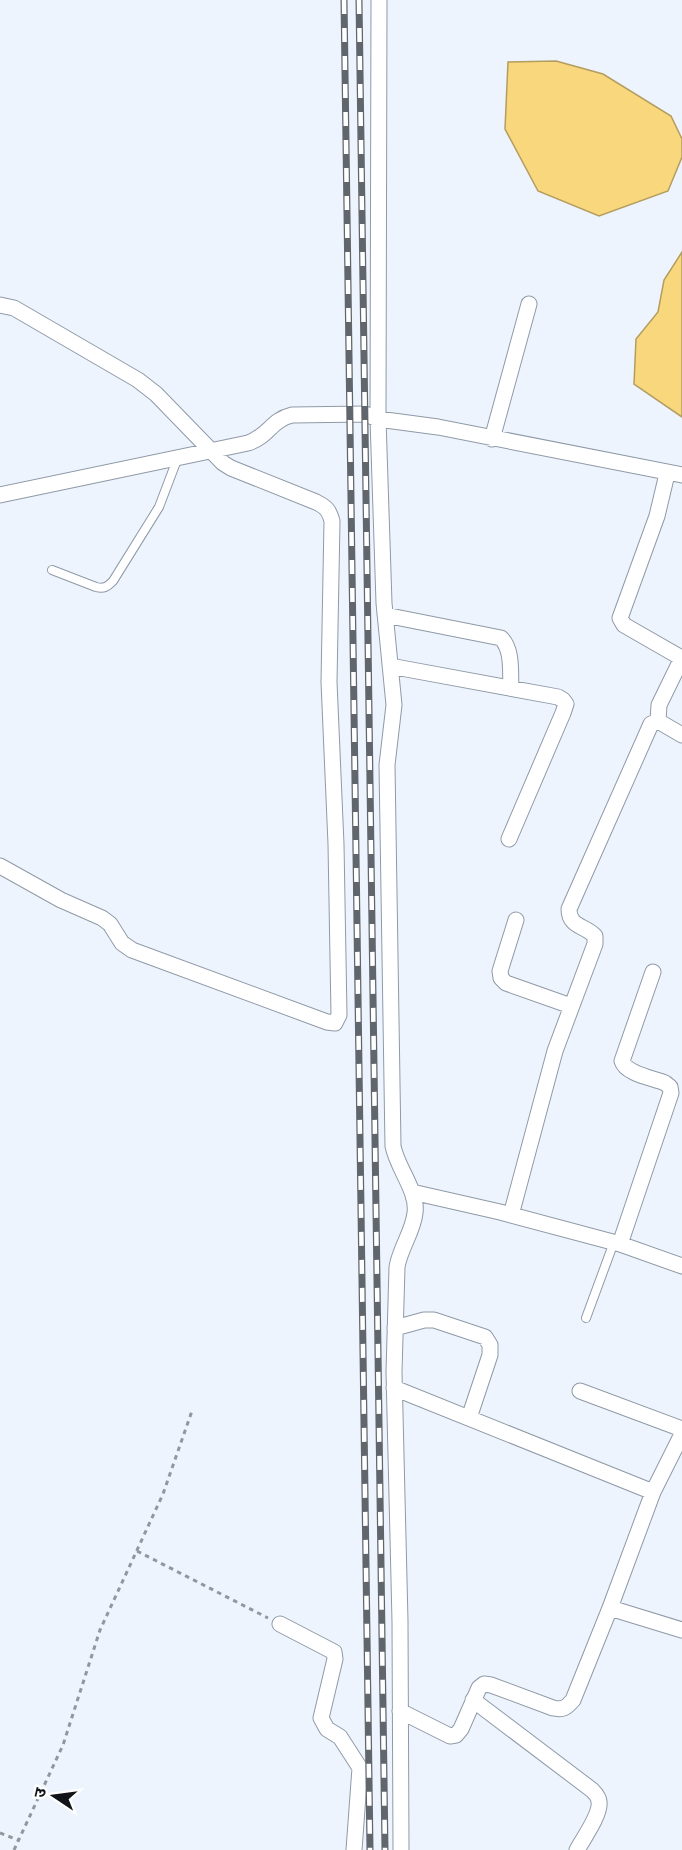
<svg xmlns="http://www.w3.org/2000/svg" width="682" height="1850" font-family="'Noto Serif','Noto Sans Devanagari',serif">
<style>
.water{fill:#f9d77d;stroke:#b39d5f;stroke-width:1.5}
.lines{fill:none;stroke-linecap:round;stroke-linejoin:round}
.lane-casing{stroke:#8f9aa7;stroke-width:10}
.street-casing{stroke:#8f9aa7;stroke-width:17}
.path{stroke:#92979e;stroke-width:3;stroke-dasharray:4.5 4.5;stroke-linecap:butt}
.lane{stroke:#fff;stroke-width:8}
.street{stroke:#fff;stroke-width:15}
.rail-casing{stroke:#61666c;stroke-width:7}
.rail{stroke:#fff;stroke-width:4.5;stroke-dasharray:14;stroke-linecap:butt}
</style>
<rect width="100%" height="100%" fill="#eef4fd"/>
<!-- water -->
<path class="water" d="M556,61L603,74L671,116L682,139V157L668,191L599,216L538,191L505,129L508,62Z
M682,252V417L634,384L636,339L658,312L664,280Z"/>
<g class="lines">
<defs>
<path id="lane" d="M52,570L96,587C104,589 107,587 113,581L159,507L178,457
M586,1318L614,1242"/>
<path id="street" d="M379,0L378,419L384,603L394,705L387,765L393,1146C397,1168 418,1191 415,1213C413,1232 400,1248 397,1267L394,1372L400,1621L401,1850
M0,305L14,308L138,380L156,394L223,463L231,468L316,502C326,507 329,510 332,521L329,682L336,844L339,1015L335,1023L327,1022L132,950L122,943L110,924L102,918L61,900L0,866
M492,439L529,304
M0,495L248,443C269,436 271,420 292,415L365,414L378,419L438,427L682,475
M385,615L501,638C513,650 510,672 511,688
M390,666L558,697L563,700L566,704L563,713L509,839
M658,721L659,705L680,662L678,656L624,625L620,618L657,516L667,474
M516,920L500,971L501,978L506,983L571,1006
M412,1192L500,1212L620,1244L682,1266
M511,1215L555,1051L595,944V936C584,925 569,927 569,909L651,724L658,721L682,735
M620,1244L671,1093L670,1087L665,1083C653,1078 626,1074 622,1061L653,972
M395,1328L424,1320H434L485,1337L490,1345V1355L469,1418
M394,1388L653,1492
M580,1391L682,1429
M610,1608L682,1630
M280,1624L334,1652L335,1659L321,1718L327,1729L340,1737L360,1768L354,1850
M473,1700L592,1790C595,1793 599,1797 599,1802C601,1814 583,1839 577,1850
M400,1711L450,1736L456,1735L461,1729L479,1688L484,1684L491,1685L553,1708C563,1710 566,1708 573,1700L610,1608L653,1492L682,1434"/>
</defs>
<!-- lane casing -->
<use href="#lane" class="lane-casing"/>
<!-- street casing -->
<use href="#street" class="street-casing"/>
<!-- path -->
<path class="path" d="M137,1551L268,1618
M0,1833L18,1840
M14,1850L63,1745L100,1630L163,1494L192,1411"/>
<!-- lane -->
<use href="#lane" class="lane"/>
<!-- street -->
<use href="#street" class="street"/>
<defs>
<path id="rail" d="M344,0L370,1850
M359,0L385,1850"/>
</defs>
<!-- rail casing -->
<use href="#rail" class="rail-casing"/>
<!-- rail -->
<use href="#rail" class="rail"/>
</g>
<!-- north arrow -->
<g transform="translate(54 1796) rotate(283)" stroke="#ffffff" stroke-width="4.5" paint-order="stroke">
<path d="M0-4.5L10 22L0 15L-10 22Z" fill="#11151a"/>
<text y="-9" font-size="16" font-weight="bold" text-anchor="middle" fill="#11151a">उ</text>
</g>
</svg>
